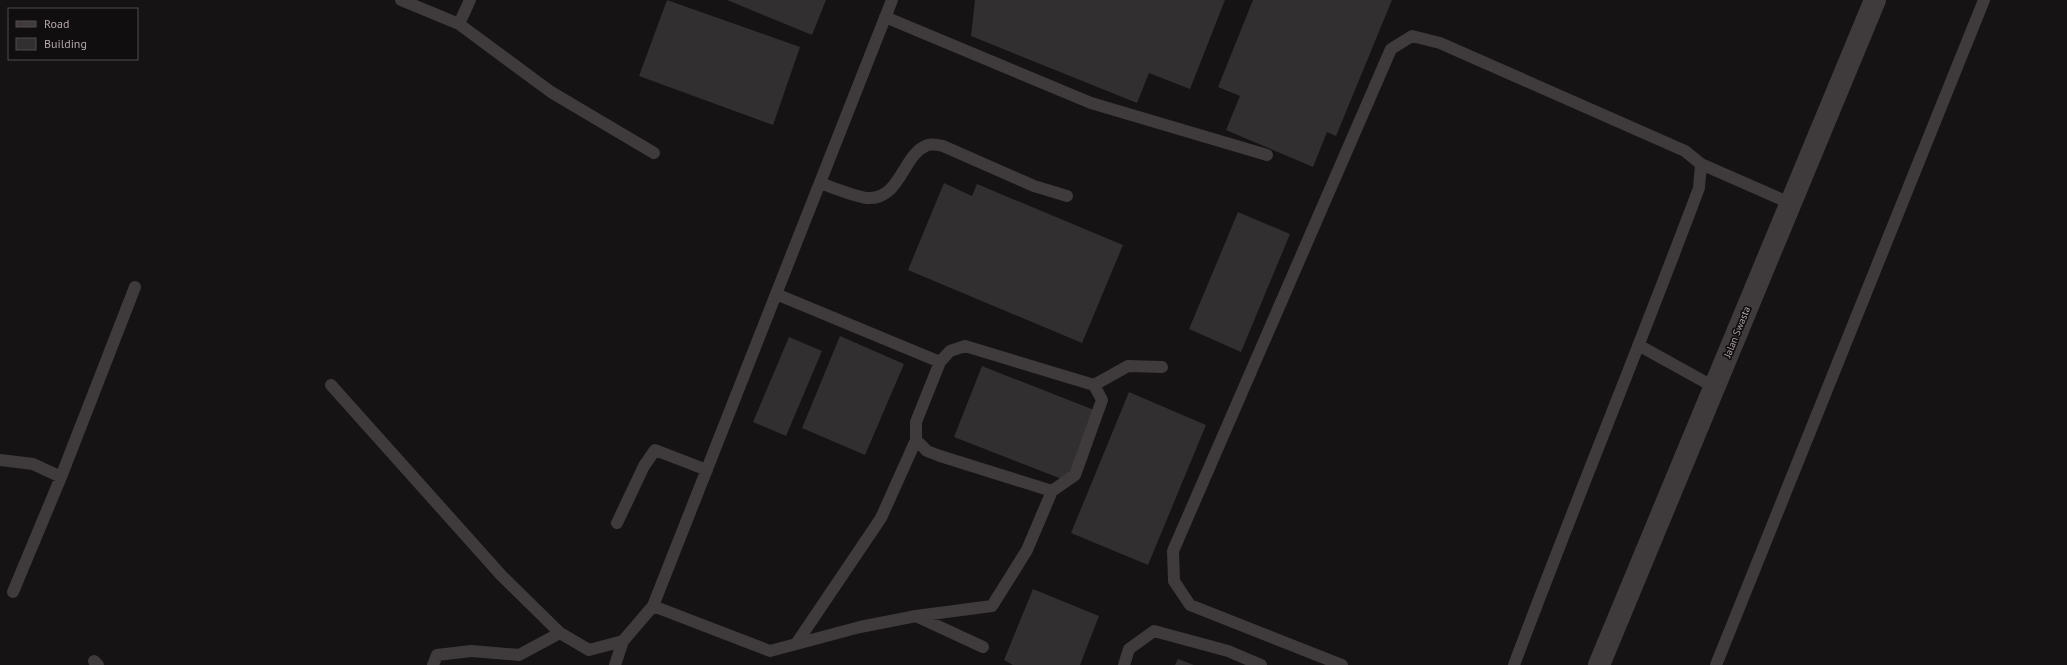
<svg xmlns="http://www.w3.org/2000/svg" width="2067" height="665" font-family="'PT Sans',sans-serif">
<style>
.building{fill:#312f2f}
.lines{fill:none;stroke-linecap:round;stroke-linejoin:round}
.lane{stroke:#3f3a3b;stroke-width:12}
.street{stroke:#3f3a3b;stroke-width:22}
.labels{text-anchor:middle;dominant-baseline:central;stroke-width:3.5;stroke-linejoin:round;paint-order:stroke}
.street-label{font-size:10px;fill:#b4a6ab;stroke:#100e0f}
</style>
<rect width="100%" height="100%" fill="#151314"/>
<!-- building -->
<path class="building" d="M667,0L800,47L773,125L639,76Z
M727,0H826L812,35Z
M975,0H1225L1190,89L1149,73L1137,103L971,36Z
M1253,0H1392L1336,136L1327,132L1313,167L1226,130L1240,96L1218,87Z
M944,183L972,196L977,184L1123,245L1082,343L908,270Z
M1238,212L1290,234L1241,352L1189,329Z
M840,336L904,364L865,455L802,428Z
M789,337L822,351L786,436L753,422Z
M982,366L1094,410L1067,481L954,437Z
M1129,392L1206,425L1148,565L1071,533Z
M1033,589L1099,616L1080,665H1013L1004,660Z
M1178,659L1194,665H1175Z"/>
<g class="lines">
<!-- lane -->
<path class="lane" d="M401,0L459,24L470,0
M885,17L1091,103L1267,155
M459,24L551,92L654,153
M1701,164L1790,203
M820,183C832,187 858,198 869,198C901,199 903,153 928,145C932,144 939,145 943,146L1034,186L1067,196
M776,294L940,362
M1640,346L1714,387
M331,385L501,575L560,633L589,650L623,641
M916,440L927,451L940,456L1052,491L1075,475L1102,400L1094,385
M0,460L33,464L61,477
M617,523L644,466L655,450L707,470
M13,592L61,477L135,287
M653,606L770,651L860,627L916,616L983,647
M916,616L992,606L1027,550L1052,491
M796,644L881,518L916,440V422L940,362L950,351L965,346L1094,385L1128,366L1162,367
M94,661L98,665
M433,665L437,655L471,651L519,655L560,633
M615,665L623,641L653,606L892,0
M1124,665L1129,649L1154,631L1228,651L1261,665
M1342,665L1190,605L1174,581L1173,551L1391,49L1412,36L1440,43L1685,151L1701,164L1699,188C1639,348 1574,505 1514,665
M1716,665L1984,0"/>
<!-- street -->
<path class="street" d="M1599,665L1875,0"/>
</g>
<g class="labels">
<!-- street labels -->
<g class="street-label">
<text transform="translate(1737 332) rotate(-68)">Jalan Swasta</text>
</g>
</g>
<!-- legend -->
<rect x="8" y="8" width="130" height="52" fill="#100e0f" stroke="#524b4d"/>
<rect x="16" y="21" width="20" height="6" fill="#3f3a3b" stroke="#524b4d"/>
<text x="44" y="28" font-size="12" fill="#b4a6ab">Road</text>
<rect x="16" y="38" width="20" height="12" fill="#312f2f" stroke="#524b4d"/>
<text x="44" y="48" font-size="12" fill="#b4a6ab">Building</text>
</svg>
